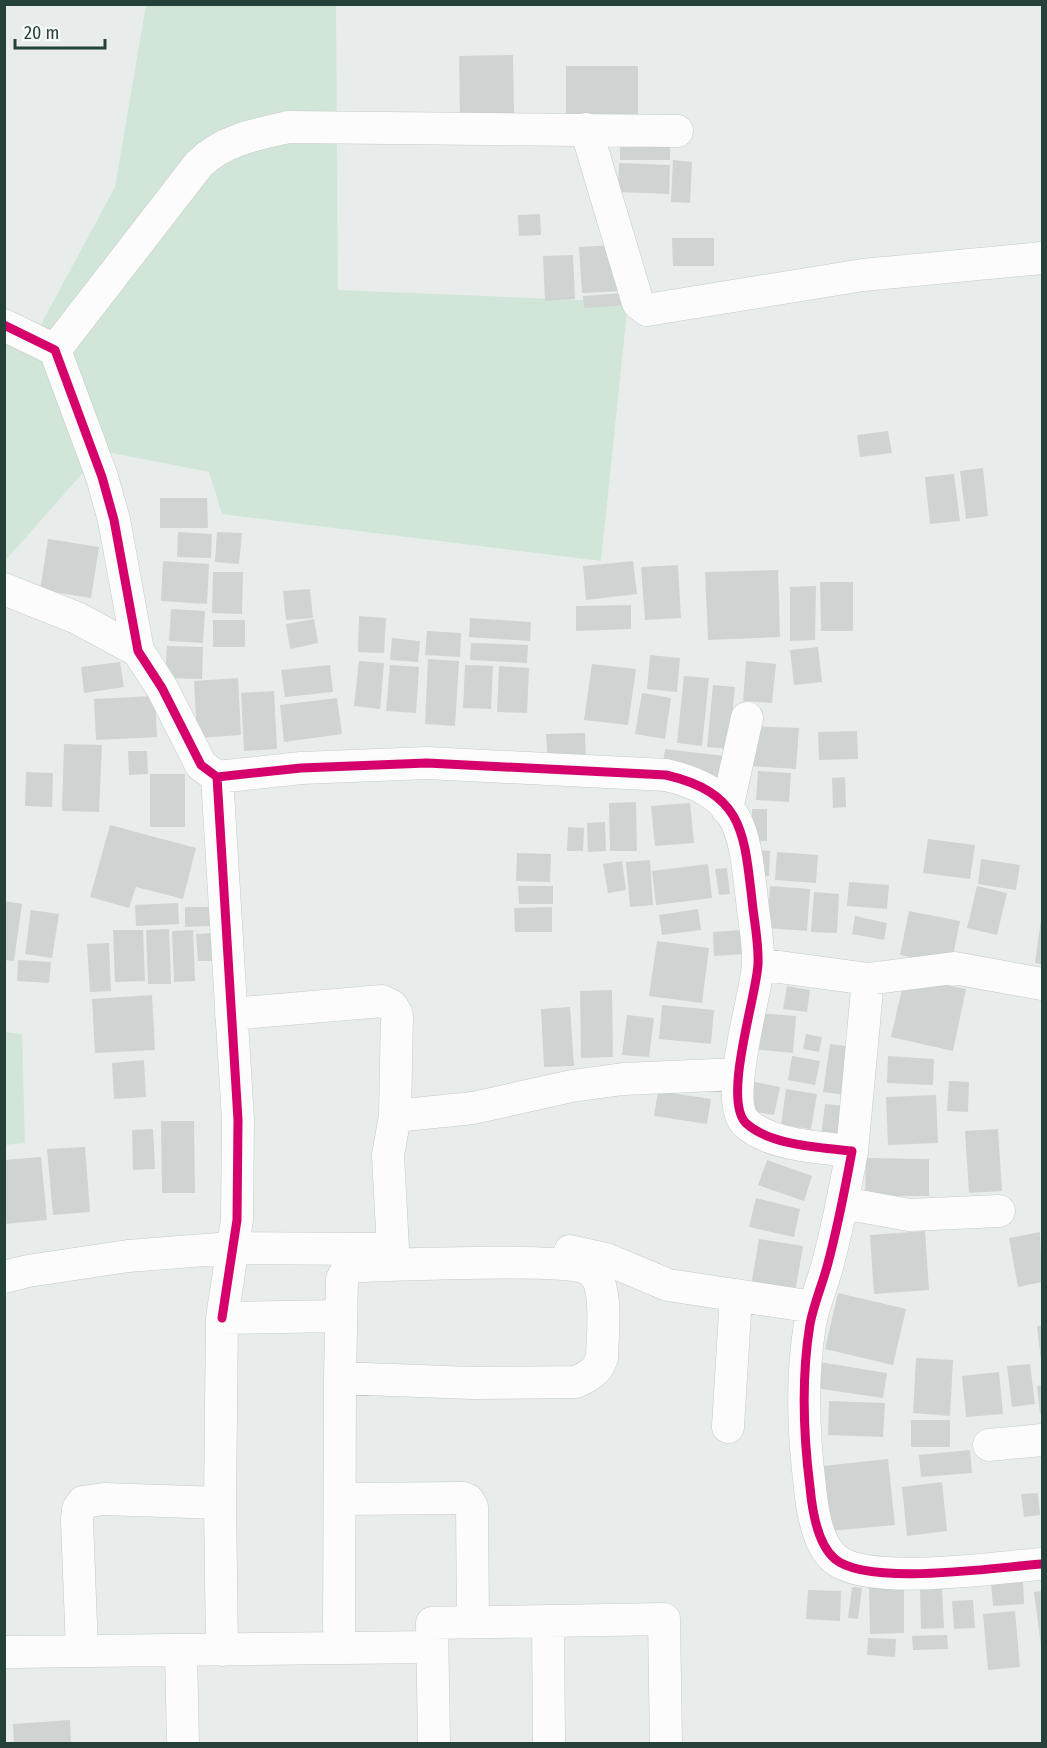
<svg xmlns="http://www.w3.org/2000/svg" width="1047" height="1748" font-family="'Fira Sans Condensed',sans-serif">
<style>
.green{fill:#d1e6d8}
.building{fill:#cfd4d2}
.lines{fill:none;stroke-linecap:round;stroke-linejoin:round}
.minor-casing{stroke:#c5cac8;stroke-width:33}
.minor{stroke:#fcfcfc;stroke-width:32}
.cycleway-casing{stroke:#f7fbf9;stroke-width:13}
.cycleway{stroke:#d6006c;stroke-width:9}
</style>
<rect width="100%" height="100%" fill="#e8edeb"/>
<!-- green -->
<path class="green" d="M146,5H336L338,290L628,302L601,561L222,514L209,472L102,451L5,561V343L26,352L115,187Z
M5,1032L22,1034L25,1143L5,1145Z"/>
<!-- building -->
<path class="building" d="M513,55L514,116L460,117L459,56Z
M566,66H638V123H566Z
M670,139V160H620V140Z
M673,160L692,162L690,203L671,202Z
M619,163L670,165L669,194L618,192Z
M540,214L541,235L519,236L518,215Z
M672,238H714V266H673Z
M618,245L622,291L582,293L579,247Z
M573,255L575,299L545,301L543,256Z
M625,293L626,305L584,308L583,296Z
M888,431L892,453L860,457L857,435Z
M983,468L988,516L966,519L960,471Z
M954,474L960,521L930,524L925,477Z
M160,498H207L208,528H160Z
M178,532L212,534L211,558L177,557Z
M217,532L242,533L239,564L215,562Z
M48,539L99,547L91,598L40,590Z
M163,561L209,564L207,604L161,601Z
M633,561L637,594L586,600L583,566Z
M678,565L681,618L645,620L641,567Z
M778,570L780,637L708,640L705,572Z
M213,572H243L242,614L212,613Z
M820,582H853V631H821Z
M816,586L815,640L790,641V587Z
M310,589L313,618L286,620L283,591Z
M631,605V629L576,631V606Z
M171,609L205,611L203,643L169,641Z
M359,616L386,618L384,653L358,652Z
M470,618L531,622L530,641L469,637Z
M314,619L318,643L290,649L286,624Z
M213,620H245V647H213Z
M427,631L461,633L460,657L425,655Z
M392,638L420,641L418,662L390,660Z
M471,643L528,645L527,663L470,660Z
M167,646L203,647L202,679L165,678Z
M818,647L822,682L794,685L790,650Z
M650,655L680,658L677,692L647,689Z
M428,659L459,661L455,726L425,724Z
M359,661L384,663L380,709L354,706Z
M746,661L776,664L772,703L743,701Z
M120,662L124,687L84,693L81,667Z
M592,664L636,669L628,725L584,720Z
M330,665L333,692L285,697L281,670Z
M390,665L419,667L416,713L386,711Z
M465,665L493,666L491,709L463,708Z
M499,666L529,668L527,713L497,712Z
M684,676L709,678L702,746L677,743Z
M238,678L241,735L197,738L194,681Z
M713,685L735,687L729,749L707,747Z
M274,691L277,749L244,751L241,693Z
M642,693L671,698L665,739L635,734Z
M155,696L157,737L96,740L94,699Z
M337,698L342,734L284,742L280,705Z
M752,726L799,728L796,769L749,766Z
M857,731L858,759L819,760L818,732Z
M585,733L586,763L548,765L546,734Z
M64,744L102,745L99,812L62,811Z
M665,749L725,756L722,780L662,772Z
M128,751H147L148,774L129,775Z
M758,771L791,773L789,802L756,800Z
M26,772L53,773L52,807L25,806Z
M150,774H185V827H150Z
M845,777L846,807L833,808L832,778Z
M636,802L637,851H610L609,803Z
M690,803L694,843L655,846L651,806Z
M752,809H767V841H752Z
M605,822L606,851L588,852L587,823Z
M110,825L196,848L183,899L136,887L129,908L90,897Z
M568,827L584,828L583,851H567Z
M928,839L975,845L970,879L923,873Z
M758,850L770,851L769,876H758Z
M777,852L818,855L816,883L775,880Z
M517,853L551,854L550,882L516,881Z
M981,859L1020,865L1016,890L978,884Z
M650,860L653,905L630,907L626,862Z
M622,861L626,890L608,893L603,864Z
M708,864L712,898L656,905L652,871Z
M727,868L730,894L719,895L715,869Z
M849,882L889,885L887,909L847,906Z
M518,886H553V904H519Z
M770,886L810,889L807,931L767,928Z
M977,886L1007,893L997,935L967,928Z
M814,892L839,894L837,933L811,932Z
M4,901L22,904L14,961L4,960Z
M178,903L179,924L136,926L135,905Z
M185,907H210V926L185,927Z
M552,907V932H515L514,908Z
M698,909L701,930L662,935L659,915Z
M31,910L59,914L52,958L25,954Z
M909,911L960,921L951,965L900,955Z
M855,916L887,923L884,940L852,934Z
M1041,920H1042V964L1035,963Z
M169,929L171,984H148L146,930Z
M113,930H143L145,981L115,982Z
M193,930L195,981L174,982L172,931Z
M742,930L744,954L714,956L713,932Z
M211,933L212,961H198L196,934Z
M657,941L709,948L702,1003L649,996Z
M109,943L111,991L90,992L87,944Z
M18,960L51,962L49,983L17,981Z
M905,976L966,989L953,1051L891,1037Z
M787,986L810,990L807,1012L783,1009Z
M612,990L613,1057L581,1058L580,991Z
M152,995L155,1050L95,1053L92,999Z
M662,1005L714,1010L711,1044L659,1039Z
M570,1007L574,1066L544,1067L541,1009Z
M754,1013L796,1016L793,1053L751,1049Z
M627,1015L654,1018L649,1057L622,1055Z
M806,1034L822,1037L819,1052L803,1049Z
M830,1044L853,1047L846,1095L823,1092Z
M792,1056L820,1061L815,1085L788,1080Z
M888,1056L934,1059L933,1085L887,1083Z
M144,1060L146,1097L114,1099L112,1063Z
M750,1081L780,1087L774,1115L744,1110Z
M949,1081L969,1082L968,1112L947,1111Z
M786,1089L817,1094L811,1129L781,1125Z
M658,1091L711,1099L707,1124L654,1116Z
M936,1095L938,1143L888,1145L886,1097Z
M825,1104L847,1106L843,1139L821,1137Z
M161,1121H194L195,1193H162Z
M153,1129L155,1169L133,1170L132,1130Z
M998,1129L1002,1191L969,1193L965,1131Z
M85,1147L90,1212L53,1215L47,1149Z
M41,1157L47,1220L4,1224V1160Z
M866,1158L929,1159V1196H865Z
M767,1160L812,1176L804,1201L758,1185Z
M756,1198L800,1209L794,1237L749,1227Z
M925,1231L929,1290L874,1294L870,1235Z
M1040,1232L1042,1282L1018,1287L1009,1238Z
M759,1239L803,1246L794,1299L750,1292Z
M838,1293L906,1309L893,1365L825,1349Z
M1037,1326H1042V1361H1041Z
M916,1358L953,1360L950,1416L913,1413Z
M819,1362L887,1373L883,1398L815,1388Z
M1030,1364L1035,1404L1012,1407L1007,1366Z
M999,1372L1003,1414L966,1417L962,1376Z
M1042,1385V1413H1040L1037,1386Z
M829,1401L885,1403L883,1437L828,1435Z
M911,1420H950V1447H911Z
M970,1450L972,1473L921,1477L919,1455Z
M888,1459L895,1525L830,1531L823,1466Z
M942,1482L947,1531L907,1536L902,1487Z
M1038,1493L1040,1515L1024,1517L1021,1494Z
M1023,1581L1024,1604L993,1606L991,1583Z
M904,1584V1633L870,1634L869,1585Z
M852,1587L862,1588L858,1619L848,1618Z
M942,1588L944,1628L921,1629L920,1589Z
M808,1590L841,1591L840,1621L806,1619Z
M1042,1591V1646H1041L1034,1592Z
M973,1600L975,1628L954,1629L952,1601Z
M1015,1611L1020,1667L988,1670L983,1614Z
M947,1635L948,1649L913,1650L912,1636Z
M868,1638L896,1639L895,1657L867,1655Z
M70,1720L71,1744H14L13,1724Z"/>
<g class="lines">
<defs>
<path id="minor" d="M586,129L638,303L647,310L863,275L1042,258
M4,325L55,350L102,477L114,520L138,651L162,688L201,765L217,777L238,1120L237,1220L222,1318
M55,350L199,164C223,140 257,134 289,127L677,131
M4,589L77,618L138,651
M217,777L301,768L427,763L666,775C743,793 744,832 752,900C754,921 759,943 758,964C757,995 721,1102 747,1124C770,1145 822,1148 852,1151C845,1189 838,1226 828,1263C823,1283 814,1303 810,1324C801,1379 803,1432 810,1487C812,1509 817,1544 835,1559C868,1587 998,1567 1042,1564
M727,809L747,718
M758,964L868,979L954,968L1042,984
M231,1014L382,1001L392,1006L397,1015L395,1116
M852,1151L868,979
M843,1203L909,1215L999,1211
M393,1249L388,1155L395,1116L473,1108L572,1086L623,1079L738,1074
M570,1251L606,1259L668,1285L814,1307
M4,1277L28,1271L128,1256L231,1248L382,1249
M728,1427L736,1295
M989,1445L1042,1440
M341,1499L463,1498L468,1500L472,1507L473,1622
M548,1621L549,1744
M339,1648L340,1378L472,1383L576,1382C589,1376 597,1372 602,1358C602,1336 610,1284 590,1270C570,1257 392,1265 357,1266L347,1270L342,1279L340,1378
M181,1650L183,1744
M222,1650L220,1503L222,1318L339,1316
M82,1651L77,1520L78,1509L83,1502L104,1499L220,1503
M7,1652L432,1647
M434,1744L432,1623L664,1619L666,1744"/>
</defs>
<!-- minor casing -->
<use href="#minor" class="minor-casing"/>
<!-- minor -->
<use href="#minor" class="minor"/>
<defs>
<path id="cycleway" d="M4,325L55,350L102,477L114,520L138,651L162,688L201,765L217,777L238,1120L237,1220L222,1318
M217,777L301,768L427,763L666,775C743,793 744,832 752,900C754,921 759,943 758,964C757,995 721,1102 747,1124C770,1145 822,1148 852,1151C845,1189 838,1226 828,1263C823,1283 814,1303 810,1324C801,1379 803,1432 810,1487C812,1509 817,1544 835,1559C868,1587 998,1567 1042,1564"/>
</defs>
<!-- cycleway casing -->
<use href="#cycleway" class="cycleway-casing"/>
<!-- cycleway -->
<use href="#cycleway" class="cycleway"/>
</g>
<!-- border -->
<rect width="1047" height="1748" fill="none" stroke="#24423a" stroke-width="12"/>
<!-- scale -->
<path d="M15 39v9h90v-9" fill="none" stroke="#24423a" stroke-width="3"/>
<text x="24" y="39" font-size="18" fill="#24423a" stroke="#f7fbf9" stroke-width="4.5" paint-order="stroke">20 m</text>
</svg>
